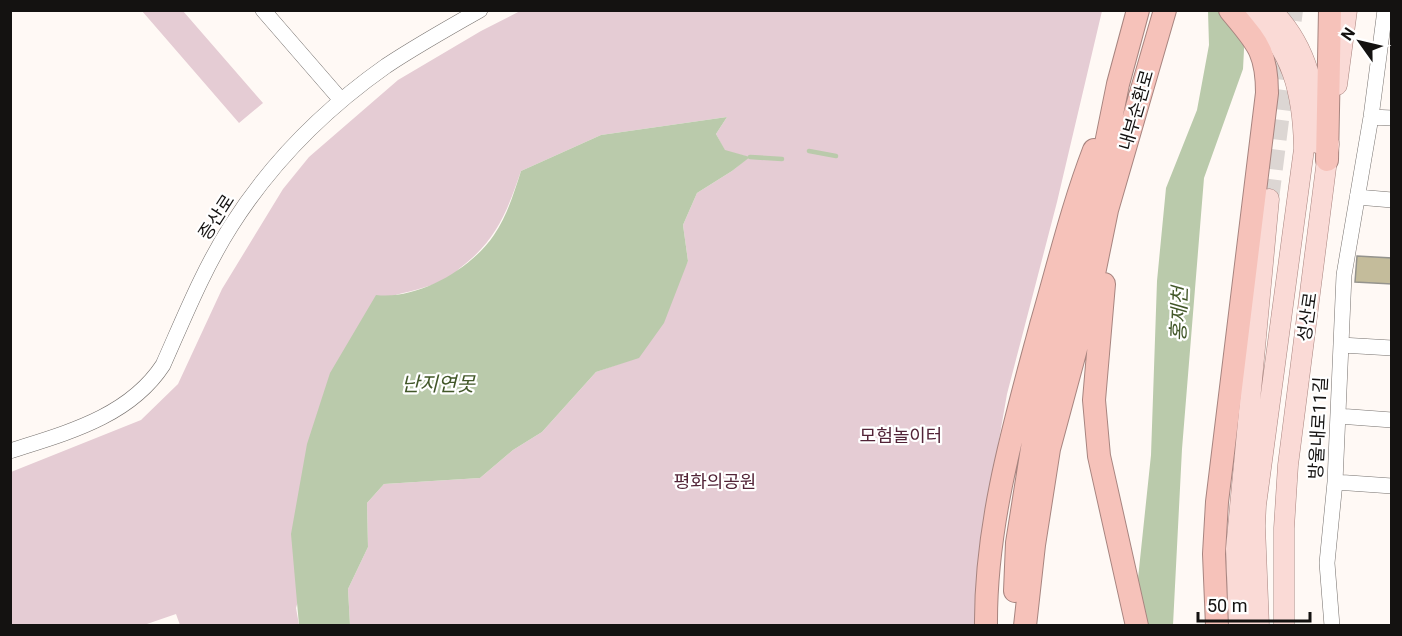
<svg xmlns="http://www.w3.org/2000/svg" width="1402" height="636" font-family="Roboto,'Noto Sans KR',sans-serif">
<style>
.green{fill:#e5ccd4}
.water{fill:#bacaab}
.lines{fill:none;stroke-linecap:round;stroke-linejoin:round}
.stream{stroke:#bacaab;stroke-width:4.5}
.building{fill:#c4bc9b;stroke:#94938d;stroke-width:1.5}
.major-tunnel{stroke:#dcd6d3;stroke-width:20;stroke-dasharray:20 10;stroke-linecap:butt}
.minor-casing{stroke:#76716e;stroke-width:16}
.major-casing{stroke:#a7847f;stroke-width:21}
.highway-casing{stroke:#a7847f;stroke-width:24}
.minor{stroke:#fff;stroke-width:15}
.major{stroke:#fadad6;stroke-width:20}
.highway{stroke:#f6c2ba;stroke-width:22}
.labels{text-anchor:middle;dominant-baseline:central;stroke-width:4.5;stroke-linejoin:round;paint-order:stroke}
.street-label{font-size:18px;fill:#141211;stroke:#fff}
.park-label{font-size:18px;fill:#522337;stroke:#fff}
.water-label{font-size:20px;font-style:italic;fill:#425729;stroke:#fff}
</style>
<rect width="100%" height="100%" fill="#fff9f5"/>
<!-- green -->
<path class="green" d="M522,10L1102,11L1057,202L1007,394L982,537L976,625H350L348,589L368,547L367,503L384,484L480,478L513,450L542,432L596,372L639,357L688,261L683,225L697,193L732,171L749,157L725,151L716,134L727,117L601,135L521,171C507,212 496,241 460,268C456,272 451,277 446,279C428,288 407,292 387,297L296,608L299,625H180L176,614L144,625L11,626V472L141,420L178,384L222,289L283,189L309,157L398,80L481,31Z
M142,11H183L263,103L239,123Z"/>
<!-- water -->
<path class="water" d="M1208,11H1246L1243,69L1204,178L1182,449L1173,625L1133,626L1151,455L1157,281L1166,188L1197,110L1209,45Z
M727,117L716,134L725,150L750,157L732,171L697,193L683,225L688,261L664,323L639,358L596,372L542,432L513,450L480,478L384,484L367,503L368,547L348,589L350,625H299L291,534L307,444L330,373L376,295C418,300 471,269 494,235C507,216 514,193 521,171L601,135Z"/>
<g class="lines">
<!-- stream -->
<path class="stream" d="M809,151L836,156
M750,157L782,159"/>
</g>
<!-- building -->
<path class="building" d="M1357,256L1392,258V284L1355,282Z"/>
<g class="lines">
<!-- major-tunnel -->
<path class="major-tunnel" d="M1269,199L1293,10"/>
<defs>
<path id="minor" d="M263,10L341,100
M1371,117L1392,118
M1357,197L1392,200
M1341,345L1392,348
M1338,416L1392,420
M10,451C66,433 129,417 163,365C184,318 203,270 231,226C271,163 325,109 386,66C416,46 448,28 480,10
M1335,482L1392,486
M1332,626L1327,563L1335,482L1344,275L1371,117L1385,10"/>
<path id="major" d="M1248,10C1293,48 1303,93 1304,149L1256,505L1255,526L1259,626
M1271,10C1307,45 1318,94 1317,143
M1337,85L1347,10
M1239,626L1236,549L1269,199
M1284,626V528L1288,465L1329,144"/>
<path id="highway" d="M1327,160L1330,10
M1104,284L1094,400L1099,456L1137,626
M1015,591L1017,543L1033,442L1096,193L1118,84L1138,10
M986,626C985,524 1015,422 1041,325C1058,267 1072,207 1094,150
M1025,626L1034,545L1049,449L1087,308L1107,210L1165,10
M1217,626L1214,554L1217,502L1267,93C1267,50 1256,42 1230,10"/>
</defs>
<!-- minor casing -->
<use href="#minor" class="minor-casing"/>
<!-- major casing -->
<use href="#major" class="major-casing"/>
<!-- highway casing -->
<use href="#highway" class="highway-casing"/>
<!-- minor -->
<use href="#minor" class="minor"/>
<!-- major -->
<use href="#major" class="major"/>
<!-- highway -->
<use href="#highway" class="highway"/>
</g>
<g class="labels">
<!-- street labels -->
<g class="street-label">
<text transform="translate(1136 110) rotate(-74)">내부순환로</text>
<text transform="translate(216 217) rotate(-57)">증산로</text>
<text transform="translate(1307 317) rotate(-82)">성산로</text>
<text transform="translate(1318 428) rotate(-87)">방울내로11길</text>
</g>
<!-- park labels -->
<g class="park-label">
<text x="901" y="435">모험놀이터</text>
<text x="715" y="481">평화의공원</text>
</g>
<!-- water labels -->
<g class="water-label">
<text transform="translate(1179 314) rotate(-88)">홍제천</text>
<text x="438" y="384">난지연못</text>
</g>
</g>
<!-- border -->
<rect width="1402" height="636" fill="none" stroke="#141211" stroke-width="24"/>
<!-- north arrow -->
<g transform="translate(1360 42) rotate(304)" stroke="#ffffff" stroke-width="4.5" paint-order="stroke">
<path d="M0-4.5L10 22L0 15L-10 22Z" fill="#141211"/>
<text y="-9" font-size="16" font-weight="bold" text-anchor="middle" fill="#141211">N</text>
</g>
<!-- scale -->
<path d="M1198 612v9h112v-9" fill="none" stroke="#141211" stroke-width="3"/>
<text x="1207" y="612" font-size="18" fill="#141211" stroke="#ffffff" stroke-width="4.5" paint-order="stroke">50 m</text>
</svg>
